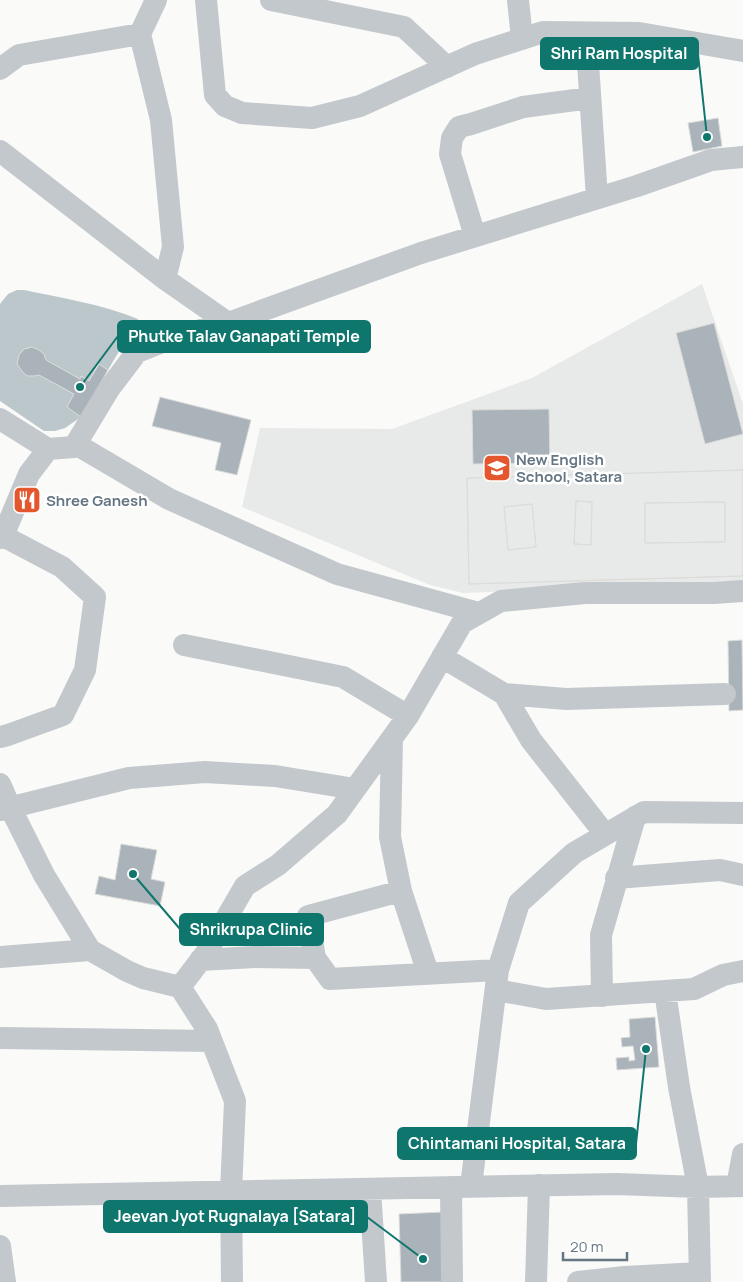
<svg xmlns="http://www.w3.org/2000/svg" width="743" height="1282" font-family="Manrope,sans-serif">
<style>
.built{fill:#e8e9e9}
.water{fill:#bbc7cb}
.building{fill:#aab3b9;stroke:#dcdcda;fill-rule:evenodd}
.lines{fill:none;stroke-linecap:round;stroke-linejoin:round}
.minor{stroke:#c3c8cc;stroke-width:22}
.labels{text-anchor:middle;dominant-baseline:central;stroke-width:5;stroke-linejoin:round;paint-order:stroke}
.poi-label{font-size:15px;font-weight:bold;fill:#657683;stroke:#fff;text-anchor:start}
.leader{fill:none;stroke:#0f766e;stroke-width:2}
.callout-dot{fill:#0f766e;stroke:#fff;stroke-width:2}
.callout{fill:#0f766e;stroke:#0f766e;stroke-width:2}
.callout-label{font-size:16px;text-anchor:middle;font-weight:bold;fill:#fff}
</style>
<rect width="100%" height="100%" fill="#fafaf8"/>
<!-- built -->
<path class="built" d="M702,284L743,404V583L463,593L430,585L242,507L260,428L392,429L532,378Z"/>
<!-- water -->
<path class="water" d="M17,290H24C62,298 101,304 138,319L108,370L98,364L89,381L82,376L80,379L46,360C41,348 25,341 19,356C18,359 18,361 17,364L27,375L34,376L39,375L74,394L81,417L65,428L55,431H44L0,401V304L8,294Z"/>
<!-- building -->
<path class="building" d="M718,118L722,146L693,152L688,123Z
M714,323L743,434L705,444L676,333Z
M32,347L39,350L44,354L46,360L80,379L81,376L89,381L99,364L108,370L81,417L67,407L74,394L39,375L34,376H27L22,371L17,364L19,355L24,349Z
M160,397L251,420L237,475L215,470L221,443L152,426Z
M549,409L550,463L473,464L472,410Z
M743,470V576L469,584L467,478ZM576,501L592,502L591,545L574,544ZM725,502V542L645,543V503ZM532,504L536,547L508,550L504,507Z
M743,470V576L469,584L467,478Z
M576,501L592,502L591,545L574,544Z
M725,502V542L645,543V503Z
M532,504L536,547L508,550L504,507Z
M742,640L743,710L729,711L728,641Z
M121,844L157,850L151,879L165,882L160,906L95,894L99,876L115,880Z
M655,1017L659,1067L617,1070L616,1058L629,1057V1061L635,1060L633,1046L622,1047L621,1038L630,1037L629,1019Z
M443,1212L445,1282H401L399,1214Z"/>
<g class="lines">
<!-- minor -->
<path class="minor" d="M156,0L140,34L161,120L173,247L165,279
M206,0L215,95L225,106L242,113L312,118L360,106L475,54L543,32L639,33L743,51
M271,0L404,27L447,67
M518,0L522,39
M586,33L597,198
M0,69L19,55L140,34
M0,151L165,279L228,323
M475,236L450,154L452,138L459,127L471,124L523,107L590,98
M0,419L48,449
M74,447L79,446L169,499L337,574L479,613
M0,538L3,536L29,474L48,449L74,447L109,389L137,352L175,337L228,323L421,253L637,186L711,160L743,157
M184,645L343,677L408,716
M442,657L504,694L566,699L725,694
M504,694L531,740L605,834
M0,737L8,735L63,715L85,670L95,597L62,567L3,536
M392,738L390,837L401,891L428,973
M0,784L10,807L44,875L90,950
M0,810L129,778L205,772L275,776L355,789
M616,878L720,870L743,875
M0,957L90,950L127,971L143,978L180,987L206,953L245,886L278,865L337,814L408,716L462,623L501,601L585,593H714L743,591
M315,958L308,916L401,891
M200,960L255,957L315,958L330,979L498,970
M180,987L207,1029L235,1101L231,1191L232,1282
M496,990L546,999L694,989L723,975L743,971
M665,991L679,1087L698,1187L700,1282
M602,996L601,935L635,817
M0,1038L211,1041
M471,1186L498,970L519,903L574,853L644,812L743,813
M737,1186L743,1154
M451,1187L452,1282
M370,1189L376,1282
M0,1196L617,1184L698,1187L743,1186
M0,1246L5,1282
M536,1282L539,1185
M578,1282L625,1277L699,1273"/>
</g>
<!-- icons -->
<defs>
<symbol id="school-square" viewBox="-11 -11 22 22"><rect x="-9" y="-9" width="18" height="18" rx="4" fill="#e4572e" stroke="#fff"/><path d="M0-5L7-2L0 1L-7-2ZM-4 1L0 2.5L4 1V4Q0 6-4 4Z" fill="#fff"/></symbol>
<symbol id="restaurant-square" viewBox="-11 -11 22 22"><rect x="-9" y="-9" width="18" height="18" rx="4" fill="#e4572e" stroke="#fff"/><path d="M-5-6h1v4h1v-4h1v4h1v-4h1v5L-1.5 .5V6h-2V.5L-5-1ZM5-6V6H3V1.5H1.5Q1.5-4 5-6Z" fill="#fff"/></symbol>
</defs>
<g fill-rule="evenodd">
<use href="#school-square" x="481" y="452" width="32" height="32"/>
<use href="#restaurant-square" x="11" y="484" width="32" height="32"/>
</g>
<g class="labels">
<!-- poi labels -->
<g class="poi-label">
<text x="516" y="459">New English<tspan x="516" dy="17">School, Satara</tspan></text>
<text x="46" y="500">Shree Ganesh</text>
</g>
</g>
<!-- callouts -->
<path class="leader" d="M707 137L698 54M80 387L118 336M133 874L180 929M646 1049L636 1144M423 1259L367 1217"/>
<g class="callout-dot">
<circle cx="707" cy="137" r="5"/>
<circle cx="80" cy="387" r="5"/>
<circle cx="133" cy="874" r="5"/>
<circle cx="646" cy="1049" r="5"/>
<circle cx="423" cy="1259" r="5"/>
</g>
<g class="callout">
<rect x="541" y="38" width="157" height="31" rx="5"/>
<rect x="118" y="321" width="252" height="31" rx="5"/>
<rect x="180" y="914" width="143" height="31" rx="5"/>
<rect x="398" y="1128" width="238" height="31" rx="5"/>
<rect x="104" y="1201" width="263" height="31" rx="5"/>
</g>
<g class="callout-label">
<text x="619" y="59">Shri Ram Hospital</text>
<text x="244" y="342">Phutke Talav Ganapati Temple</text>
<text x="251" y="935">Shrikrupa Clinic</text>
<text x="517" y="1149">Chintamani Hospital, Satara</text>
<text x="235" y="1222">Jeevan Jyot Rugnalaya [Satara]</text>
</g>
<!-- scale -->
<path d="M563 1252v8h64v-8" fill="none" stroke="#657683" stroke-width="2.5"/>
<text x="570" y="1252" font-size="15" fill="#657683" stroke="#ffffff" stroke-width="4" paint-order="stroke">20 m</text>
</svg>
